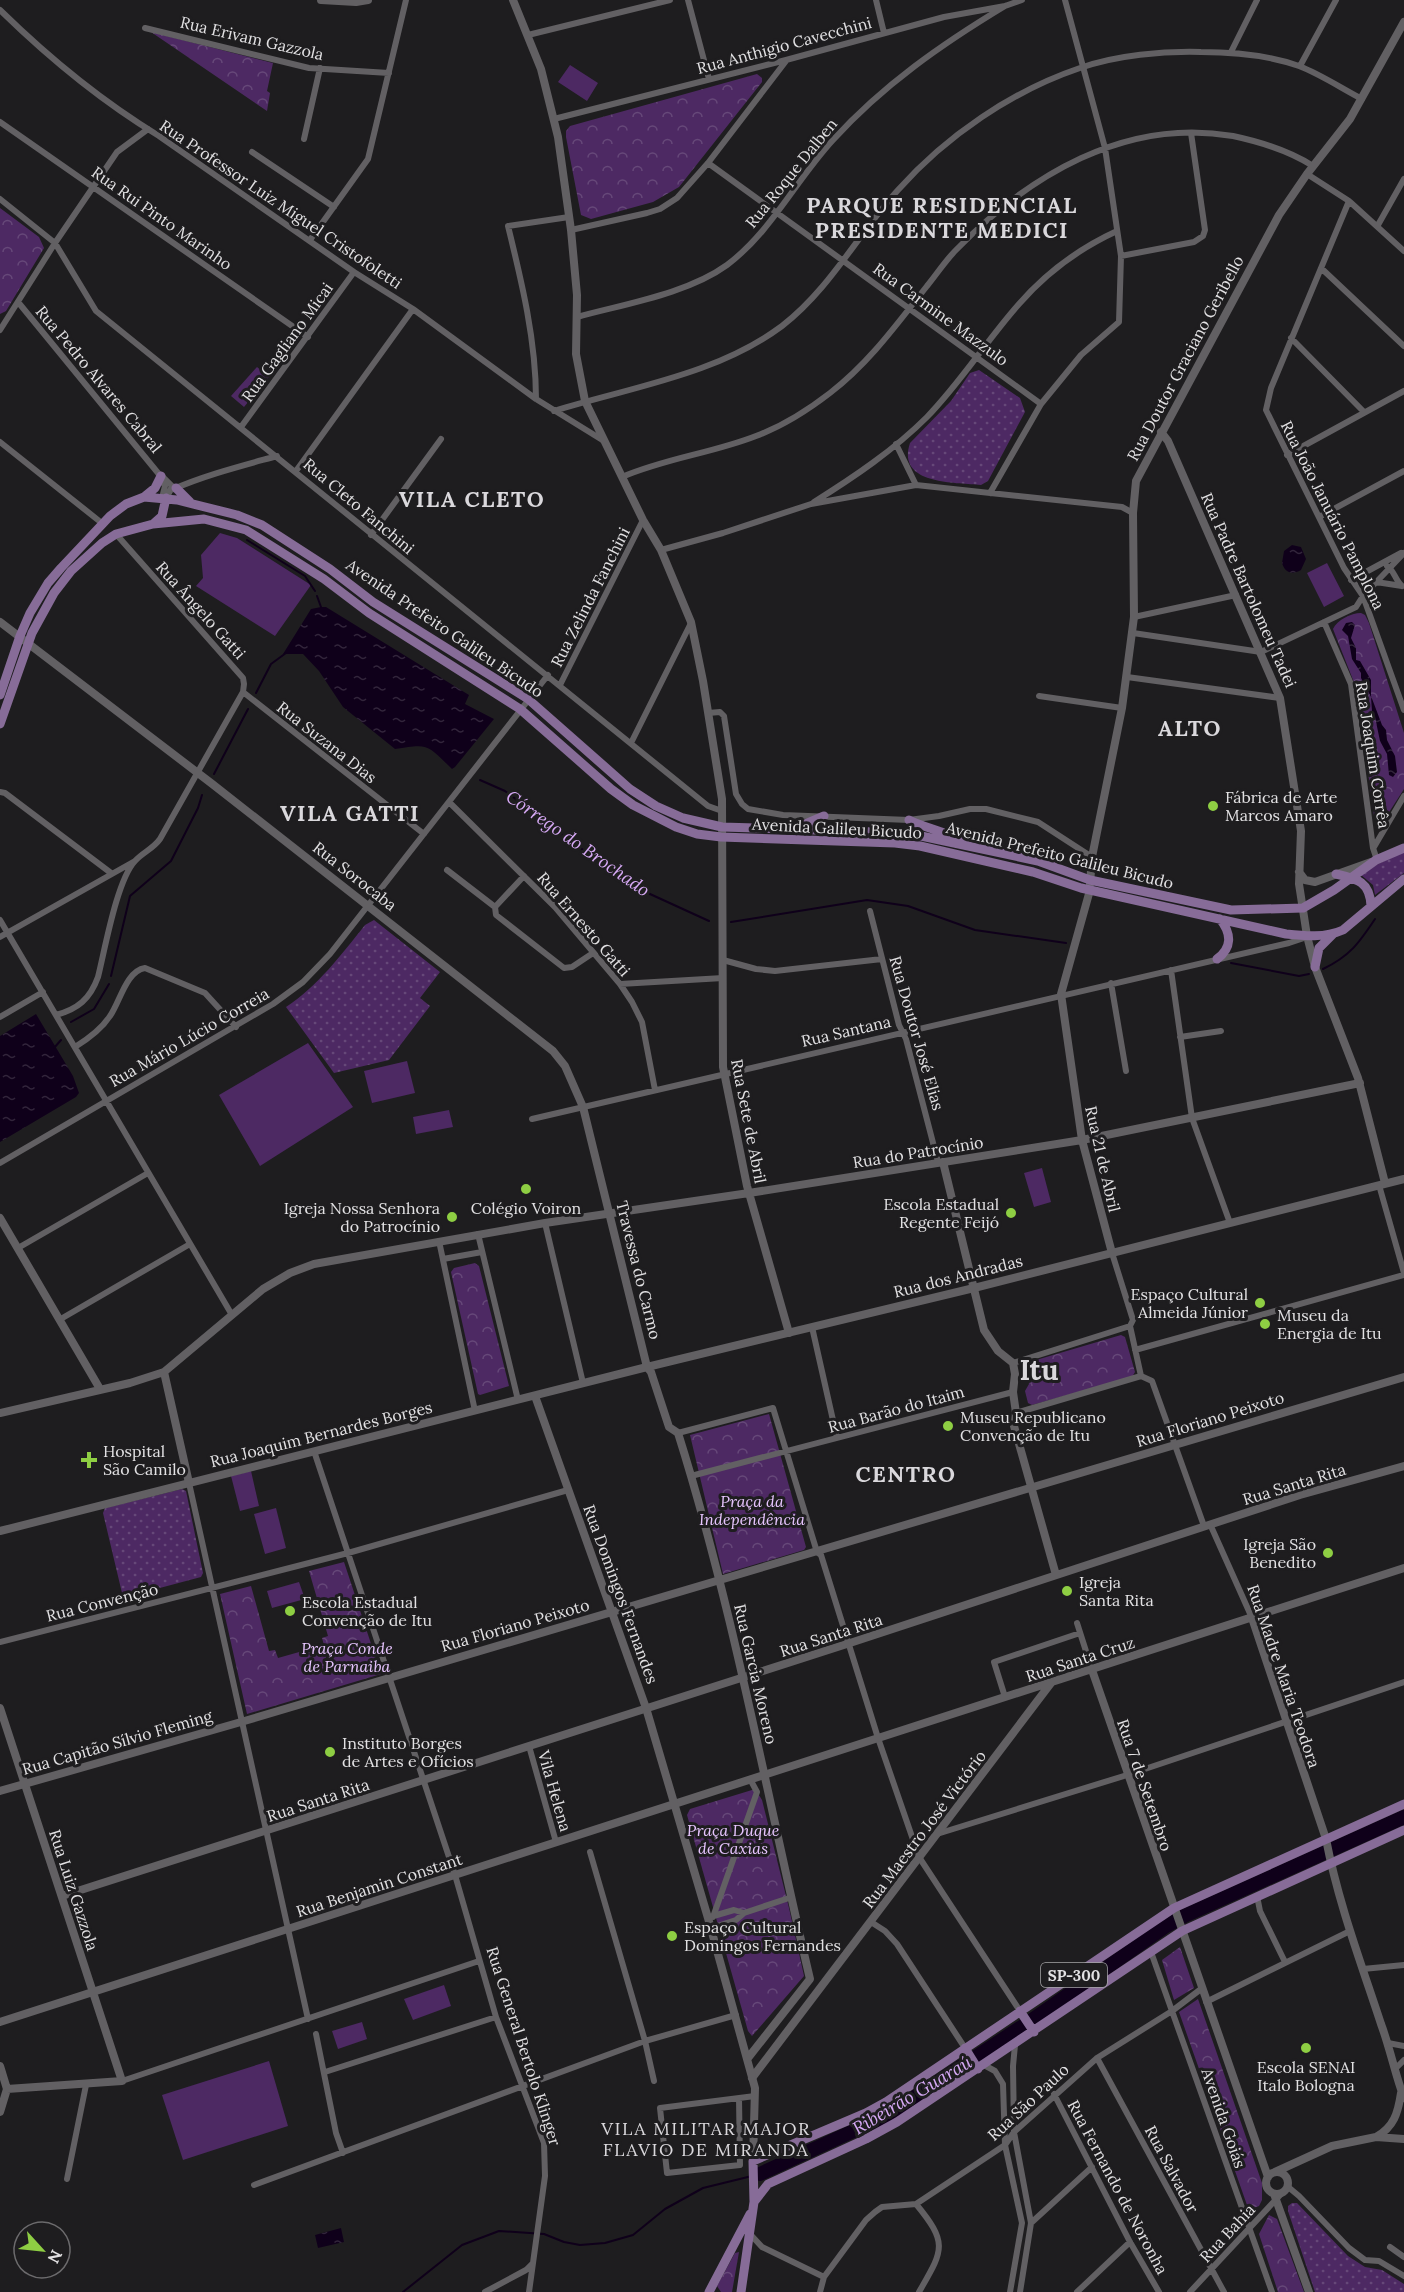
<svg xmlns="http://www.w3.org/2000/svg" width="1404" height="2292" font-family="Lora,serif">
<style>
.grass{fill:url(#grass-dots)}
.forest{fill:url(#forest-crowns)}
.garden{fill:#4d2963}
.water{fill:url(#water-ripples)}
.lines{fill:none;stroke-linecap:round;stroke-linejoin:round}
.stream{stroke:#0f001a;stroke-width:2}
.river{stroke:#0f001a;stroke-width:14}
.minor{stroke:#626063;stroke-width:6}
.tertiary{stroke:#626063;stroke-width:8}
.secondary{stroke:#626063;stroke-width:8}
.primary{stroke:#876c98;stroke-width:9}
.poi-dot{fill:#8ece43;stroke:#1e1d1f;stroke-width:2}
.labels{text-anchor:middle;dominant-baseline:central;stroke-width:6;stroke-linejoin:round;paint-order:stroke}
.shield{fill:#1e1d1f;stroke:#a7a6a8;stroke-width:1.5}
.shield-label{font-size:15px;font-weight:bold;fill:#e2e1e3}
.street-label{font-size:16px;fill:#e2e1e3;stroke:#1e1d1f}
.poi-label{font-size:16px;fill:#e2e1e3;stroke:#1e1d1f;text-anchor:start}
.park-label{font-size:16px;font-style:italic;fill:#e7c5ff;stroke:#1e1d1f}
.water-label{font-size:18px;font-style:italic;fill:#d6a9f5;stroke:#1e1d1f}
.neighbourhood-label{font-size:18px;letter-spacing:1.5px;fill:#dad8dc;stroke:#1e1d1f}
.district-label{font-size:22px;font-weight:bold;letter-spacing:1.5px;fill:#dad8dc;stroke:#1e1d1f}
.town-label{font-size:28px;font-weight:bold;fill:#dad8dc;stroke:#1e1d1f}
</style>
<defs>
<pattern id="grass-dots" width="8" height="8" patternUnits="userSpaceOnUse" patternTransform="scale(1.5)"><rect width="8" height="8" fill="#4d2963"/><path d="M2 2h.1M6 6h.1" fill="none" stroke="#664879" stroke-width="1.8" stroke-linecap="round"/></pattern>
<pattern id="forest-crowns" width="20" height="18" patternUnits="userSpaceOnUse" patternTransform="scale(1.5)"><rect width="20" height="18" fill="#4d2963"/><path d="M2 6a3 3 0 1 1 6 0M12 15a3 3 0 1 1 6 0" fill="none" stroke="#664879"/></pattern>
<pattern id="water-ripples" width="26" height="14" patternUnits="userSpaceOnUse" patternTransform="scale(1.5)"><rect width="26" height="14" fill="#0f001a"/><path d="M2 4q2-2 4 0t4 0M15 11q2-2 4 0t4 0" fill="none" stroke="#32253b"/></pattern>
</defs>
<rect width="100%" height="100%" fill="#1e1d1f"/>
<!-- grass -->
<path class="grass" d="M979,370L1020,398L1025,412L988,481L981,485C955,482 896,485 910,443L951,401L970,373Z
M1404,852V873L1375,895L1373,885L1361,875L1378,864Z
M374,920L440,972L420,998L430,1006L389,1060L334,1073L286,1007C318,986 341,955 365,925Z
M182,1489L186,1491L203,1573L201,1577L126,1597L122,1593L103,1513L105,1508Z
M1292,2203H1297L1348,2256L1365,2267L1382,2270L1404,2284V2292H1315L1288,2211V2206Z"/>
<!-- forest -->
<path class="forest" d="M151,32L273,63L267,91L270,93L267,111Z
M757,74L762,78V82L679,187L653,202L591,219L581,215L566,137V131L570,126Z
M0,208L39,237L44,248L6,311L0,314Z
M1361,613L1365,615L1369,623L1404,733V789L1384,820L1380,822L1377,821L1374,816L1357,690L1333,629C1337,620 1351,613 1361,613Z
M475,1263L479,1266L509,1386L480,1395L478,1394L451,1272L454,1268Z
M1121,1335L1125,1337L1135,1372L1132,1377L1032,1405L1028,1403L1025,1391L1029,1384L1024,1366L1026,1363Z
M769,1414L806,1547L804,1550L723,1574L690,1435Z
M344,1562L381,1674L247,1714L220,1594L251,1586L269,1651L275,1650L278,1658L324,1645L322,1638L328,1636L309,1571Z
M752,1790L757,1792L762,1800L789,1908L804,1976L752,2036L748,2031L687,1815L690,1809Z
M1180,1947L1194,1988L1174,2000L1162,1960Z
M1198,1999L1262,2183V2200L1259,2206L1254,2208L1247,2205L1179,2012Z
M1269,2215L1277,2219L1304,2292H1278L1259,2234Z
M739,2252L732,2292H721L717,2286L735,2253Z"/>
<!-- garden -->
<path class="garden" d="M570,65L598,83L587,101L558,82Z
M257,367L269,377L244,407L231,396Z
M220,533L237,538L311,585L275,636L196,586L203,578L201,555Z
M1327,563L1344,596L1324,607L1307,573Z
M308,1043L353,1107L260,1166L219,1095Z
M407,1061L415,1093L372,1103L364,1071Z
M449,1110L453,1127L416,1134L413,1117Z
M1042,1168L1051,1202L1034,1207L1024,1173Z
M251,1471L259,1506L240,1511L231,1476Z
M276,1508L286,1548L265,1554L254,1514Z
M299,1582L305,1599L272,1608L267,1591Z
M444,1985L451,2006L413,2020L404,1999Z
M362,2022L367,2039L338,2049L332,2031Z
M269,2061L288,2126L183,2160L162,2095Z"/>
<!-- water -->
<path class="water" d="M1292,545L1301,547L1306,559L1301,570C1292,575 1285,573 1282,563L1284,551Z
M321,607H326L469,695L465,704L494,719L455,767L452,769C427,745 430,743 395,749L343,707L319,671L303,654H283L311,609Z
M1352,622L1355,625L1351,638L1356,648V660L1360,661L1371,680V696L1382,725L1386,730L1387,740L1395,756L1397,772L1393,777L1389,775L1387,754L1380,741L1375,717L1372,711L1371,697L1361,678V673L1352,659L1348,636L1342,630L1346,623Z
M36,1014L73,1076L79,1093L76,1097L0,1142V1036Z
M341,2228L344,2242L318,2248L315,2235Z"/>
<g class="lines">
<!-- stream -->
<path class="stream" d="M247,540L305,576L315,591
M317,596L321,607
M256,693L271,664L286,653
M214,774L248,709
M480,780L505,791L599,862L650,894L709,921
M731,922L867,900L908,906L975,930L1066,943
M1231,963L1299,976L1309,974
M1323,969C1350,956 1359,943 1375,919
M111,976L130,896L171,861L198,808L202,795
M71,1022L94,1009L109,984
M54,1048L61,1040
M403,2292L462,2245L499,2231L544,2234L564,2242L580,2245L605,2243L633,2235L665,2209L703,2188L752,2176"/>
<!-- river -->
<path class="river" d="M760,2174L886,2116L1032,2020L1166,1926L1186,1915L1404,1817"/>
<!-- minor -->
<path class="minor" d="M688,0L709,79
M876,0L884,33
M0,10C47,56 103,102 159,136L354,272L413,309L536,399L604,441
M145,28L309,68L389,73
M528,35L670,0
M1231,52L1257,0
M1300,66L1336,0
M554,119L786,60L944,17L1005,6L1022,0
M0,122L308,337
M304,139L320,68
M252,152L334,207
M708,163L1041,404
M1307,174L1349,201L1404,251
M0,199L55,243L96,311L708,806L722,811
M1349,201L1271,388L1266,410L1344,568L1363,596L1404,710
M1378,225L1404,179
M571,230L647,213L660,209L677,198L708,163L786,61
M310,240L368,159L406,0
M1121,256L1194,242L1203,236L1205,230L1191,133
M1321,268L1404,346
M18,302L158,473L165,486L162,498
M577,317C624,304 687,294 727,265C771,232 796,180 833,140C883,85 942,44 1005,6
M0,330L55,243L117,152L148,129
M1291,338L1364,412
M536,399C536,341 522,283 508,226L569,217
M554,411C631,387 716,375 782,326C830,289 858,234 898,190C946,136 1012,91 1080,68C1117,55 1163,51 1201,52C1234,52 1268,55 1299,66C1320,74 1341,88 1362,99
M241,427L354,272
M0,442L103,524
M896,444L916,485
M1287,455L1404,391
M296,471L413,309
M161,475L172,486L169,493
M622,477C666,458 713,453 756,436C783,426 808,410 830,393C869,363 897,324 927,286C937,274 945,261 956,250C1028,176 1125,117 1233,136C1261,142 1288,150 1313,166
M171,490C205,475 241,466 277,456
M990,493L1041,404L1081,355L1119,322L1121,256L1105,148L1065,0
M814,502C854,477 894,450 927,417C961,382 987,340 1019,304C1046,273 1080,248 1117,231
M1319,517L1404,471
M371,535L441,439
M661,550L723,533L811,504L916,485L1122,507L1133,513
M1387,566C1394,570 1395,580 1402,586
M1351,580L1401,553
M1376,582L1402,586
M1134,617L1236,595
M1324,622L1351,684L1373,848L1377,860
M1133,633L1261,652L1356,607L1363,596L1404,553
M1127,677L1280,698
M560,685L643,520
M243,692L424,834
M1039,696L1122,708
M708,713L720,712L724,716L736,794L742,804L748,809L783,815L909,820L939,816L970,809H986L1038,822L1092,857
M631,743L691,623
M0,792L5,793L111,873
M449,802L555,907L620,984L632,1002L642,1022L655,1090
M1374,847L1404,796
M447,870L495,907
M524,876L495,907L496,915L564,968L572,967L593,953
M870,911L899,1025L906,1039L938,1162
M0,920L232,1315
M0,937L135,861
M723,960L756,969L775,971L882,959
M1171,970L1192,1118L1230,1223
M1111,983L1126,1071
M620,984L723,978
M56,1015C78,1009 90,999 98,977C105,949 117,880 135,861C143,852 153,849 160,839L243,692L244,684L243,678L116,534
M0,1017L43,992
M1180,1037L1221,1031
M75,1047C88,1039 101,1030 110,1016C120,1002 126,971 145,968L205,993L236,1027
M532,1119L1289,943L1304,938
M0,1163L273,1004L303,982L330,954L548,675
M1379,1185L1404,1273
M545,1223L583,1383
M478,1234L518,1400
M439,1241L475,1411
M18,1248L148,1173
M1112,1253L1133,1320L1130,1326L1141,1376
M443,1259L482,1252
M59,1320L190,1244
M812,1327L837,1438
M1135,1350L1404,1275
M1013,1363L1130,1326
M1141,1376L1152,1381L1204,1526
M1016,1413L1141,1376
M678,1433L773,1408L817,1552L821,1555L878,1738L919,1857L1020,2011
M314,1451L455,1875L496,2017L544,2143L545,2176L529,2292
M691,1476L1013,1392
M189,1483L308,2019
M1210,1524L1252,1618
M1077,1623L1092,1670
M0,1642L348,1553L568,1490
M1005,1697L994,1662L1080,1633
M529,1746L556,1842
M937,1834L1127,1775L1404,1682
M590,1852L645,2041L654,2081
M1257,1896L1260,1911L1285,1962
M710,1917L734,1910L744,1913
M713,1917L757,1792L750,1779
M871,1922L885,1931L897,1944L965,2048
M711,1928L736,1920L744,1913L792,1897
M1151,1952L1272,2292
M1363,1969L1404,1965
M1206,2002L1350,1931
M316,2034L336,2133L343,2153
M1388,2043L1404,2046
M1015,2045L1013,2066L1014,2132L1031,2223L1020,2292
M1097,2058L1224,2292
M984,2065L995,2071L1003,2084L1005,2145L1022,2223L1010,2292
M1395,2069L1404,2060
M325,2072L496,2017
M122,2081L479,1961
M1054,2094L1130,2242L1159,2292
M739,2098L740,2165L667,2173L660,2108L755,2096
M67,2179L86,2085
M254,2185L645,2041L736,2015
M1287,2186L1299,2196L1349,2248L1365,2260L1379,2261L1404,2276
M916,2204C949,2244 943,2250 919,2292
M1031,2223L1092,2167
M750,2234L762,2247L824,2277
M1390,2247L1404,2257
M485,2292L526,2270L532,2264
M820,2292L824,2277L866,2220L875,2212L882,2207L916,2204L1005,2145L1014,2132L1097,2058L1172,2011L1201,1989
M1077,2292L1130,2242
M1190,2292L1282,2193"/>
<!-- tertiary -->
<path class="tertiary" d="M513,0L541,69L558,137L571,230L577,295L576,354L585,401L643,520L661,550L691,622L703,681L722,799L723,1067L747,1186L789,1333
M1090,890L1061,994L1082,1140L1112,1253
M1307,936L1315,967L1358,1078L1385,1183
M943,1162L984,1330L998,1351L1013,1363L1015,1374L1013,1392L1016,1413L1014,1426L1056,1575
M0,1218L100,1389
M164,1372L189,1483
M0,1413L130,1383L164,1372L263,1289L290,1273L314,1264L545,1223L749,1193L1082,1140L1360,1083
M1252,1618L1326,1839C1338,1902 1361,1963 1381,2024C1390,2048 1395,2074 1404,2098
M1092,1670L1268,2177
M0,1708L122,2081L7,2089
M62,1896L850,1643L1300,1495L1404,1466
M0,2022L1404,1568
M0,2066L7,2089L0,2112
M752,2078L1051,1683
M1376,2137C1394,2127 1398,2113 1401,2093
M1275,2172L1332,2146L1376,2137L1404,2139
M1266 2183a11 11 0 1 1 22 0a11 11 0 1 1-22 0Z
M1274,2194L1309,2292"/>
<!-- secondary -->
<path class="secondary" d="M321,0L356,2L368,0
M1161,432L1168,441L1280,698L1301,831L1299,884L1307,936
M0,622L211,783L553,1051L565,1066L583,1107L647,1367L651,1372L669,1427L678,1433C734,1611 767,1797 810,1979L748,2058
M1299,872L1305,880L1315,882L1371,862
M1090,884L1092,857L1122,708L1134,617L1133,513L1136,481L1279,215L1307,174L1350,119L1404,22
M535,1396L646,1708L708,1918L755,2088L753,2161
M0,1531L647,1367L974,1288L1404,1179
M0,1791L241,1722L1404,1377"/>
<!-- primary -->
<path class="primary" d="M176,488L190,502
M144,497L155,488L161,476
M153,524L162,516L166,498
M0,695L20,636L30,613L48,583L61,568L110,516L126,504L144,497L177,500L237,515L262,525L330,569L373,602L528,699L630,789L656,806L683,818L722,827L907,833L1038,861L1090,880L1231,910L1303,908L1334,890L1376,860L1404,848
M0,724L32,633L54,593L71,571L102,543L116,534L153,524L204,519L246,530L324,579L369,613L520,709L611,789L633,805L676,827L697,834L721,837L895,843L920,846L1033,872L1081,888L1286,934C1305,936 1325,938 1343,930L1404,879
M909,820C927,829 946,831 963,842
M796,828L824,816
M1336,874C1358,879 1370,882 1371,906
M1217,959C1232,948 1232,934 1220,919
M1315,967L1319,948L1333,934
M1020,2011L1034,2032
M965,2048L978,2069
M754,2202L768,2184L866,2139L897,2122L1182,1931L1404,1830
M709,2292L750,2214
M741,2292L754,2202L753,2161L866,2113L886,2102L1174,1908L1404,1804"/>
</g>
<!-- markers -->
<g class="poi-dot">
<circle cx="1213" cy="806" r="6"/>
<circle cx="526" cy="1189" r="6"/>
<circle cx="1011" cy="1213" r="6"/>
<circle cx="452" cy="1217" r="6"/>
<circle cx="1260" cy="1303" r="6"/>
<circle cx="1265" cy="1324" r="6"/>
<circle cx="948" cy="1426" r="6"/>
<path d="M86 1451h6v6h6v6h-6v6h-6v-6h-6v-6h6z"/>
<circle cx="1328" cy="1553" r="6"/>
<circle cx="1067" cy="1591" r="6"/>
<circle cx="290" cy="1611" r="6"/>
<circle cx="330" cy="1752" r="6"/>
<circle cx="672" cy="1936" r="6"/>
<circle cx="1306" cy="2048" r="6"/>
</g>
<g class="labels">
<!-- shield labels -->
<rect class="shield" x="1041" y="1963" width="66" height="24" rx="4.5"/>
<g class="shield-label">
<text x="1074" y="1975">SP-300</text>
</g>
<!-- street labels -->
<g class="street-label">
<text transform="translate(252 38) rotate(13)">Rua Erivam Gazzola</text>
<text transform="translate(784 45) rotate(-15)">Rua Anthigio Cavecchini</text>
<text transform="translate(791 173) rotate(-51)">Rua Roque Dalben</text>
<text transform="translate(281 204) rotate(34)">Rua Professor Luiz Miguel Cristofoletti</text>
<text transform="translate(162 218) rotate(35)">Rua Rui Pinto Marinho</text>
<text transform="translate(941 314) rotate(36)">Rua Carmine Mazzulo</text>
<text transform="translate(287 342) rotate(-54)">Rua Gagliano Micai</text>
<text transform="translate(1185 358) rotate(-62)">Rua Doutor Graciano Geribello</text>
<text transform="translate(99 379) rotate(50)">Rua Pedro Alvares Cabral</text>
<text transform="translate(359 506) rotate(40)">Rua Cleto Fanchini</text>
<text transform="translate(1333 515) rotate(63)">Rua João Januário Pamplona</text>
<text transform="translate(1249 590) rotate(66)">Rua Padre Bartolomeu Tadei</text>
<text transform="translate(590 597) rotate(-63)">Rua Zelinda Fanchini</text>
<text transform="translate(201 610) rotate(48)">Rua Ângelo Gatti</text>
<text transform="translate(445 628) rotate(34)">Avenida Prefeito Galileu Bicudo</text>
<text transform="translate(327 742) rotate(38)">Rua Suzana Dias</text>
<text transform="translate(1373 755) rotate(81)">Rua Joaquim Corrêa</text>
<text transform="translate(837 828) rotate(3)">Avenida Galileu Bicudo</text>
<text transform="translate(1060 855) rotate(14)">Avenida Prefeito Galileu Bicudo</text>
<text transform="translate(355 876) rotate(38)">Rua Sorocaba</text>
<text transform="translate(584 924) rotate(49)">Rua Ernesto Gatti</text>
<text transform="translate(846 1031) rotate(-13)">Rua Santana</text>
<text transform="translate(917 1033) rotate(74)">Rua Doutor José Elias</text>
<text transform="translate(189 1037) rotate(-30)">Rua Mário Lúcio Correia</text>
<text transform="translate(749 1121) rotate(79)">Rua Sete de Abril</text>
<text transform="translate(918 1152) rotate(-9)">Rua do Patrocínio</text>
<text transform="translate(1103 1159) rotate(77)">Rua 21 de Abril</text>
<text transform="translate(639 1270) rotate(76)">Travessa do Carmo</text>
<text transform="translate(958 1276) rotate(-14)">Rua dos Andradas</text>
<text transform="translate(896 1409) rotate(-15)">Rua Barão do Itaim</text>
<text transform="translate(1210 1419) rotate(-17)">Rua Floriano Peixoto</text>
<text transform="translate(321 1434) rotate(-14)">Rua Joaquim Bernardes Borges</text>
<text transform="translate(1294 1484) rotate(-17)">Rua Santa Rita</text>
<text transform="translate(621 1594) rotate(70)">Rua Domingos Fernandes</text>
<text transform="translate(102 1602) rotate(-14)">Rua Convenção</text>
<text transform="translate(515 1625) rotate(-16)">Rua Floriano Peixoto</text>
<text transform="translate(831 1635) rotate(-18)">Rua Santa Rita</text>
<text transform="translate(1080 1659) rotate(-18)">Rua Santa Cruz</text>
<text transform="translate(756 1674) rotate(77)">Rua Garcia Moreno</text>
<text transform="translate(1284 1676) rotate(71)">Rua Madre Maria Teodora</text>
<text transform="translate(117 1742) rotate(-16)">Rua Capitão Sílvio Fleming</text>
<text transform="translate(1145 1785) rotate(71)">Rua 7 de Setembro</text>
<text transform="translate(555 1791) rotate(74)">Vila Helena</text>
<text transform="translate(318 1800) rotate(-18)">Rua Santa Rita</text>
<text transform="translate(924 1829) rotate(-53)">Rua Maestro José Victório</text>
<text transform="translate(379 1885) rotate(-18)">Rua Benjamin Constant</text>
<text transform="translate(74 1890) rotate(72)">Rua Luiz Gazzola</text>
<text transform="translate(524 2046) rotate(72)">Rua General Bertolo Klinger</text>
<text transform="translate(1028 2102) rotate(-43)">Rua São Paulo</text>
<text transform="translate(1224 2118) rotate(71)">Avenida Goiás</text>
<text transform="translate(1172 2169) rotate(62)">Rua Salvador</text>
<text transform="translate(1118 2187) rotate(62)">Rua Fernando de Noronha</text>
<text transform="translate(1227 2233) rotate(-47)">Rua Bahia</text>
</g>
<!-- poi labels -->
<g class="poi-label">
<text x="1225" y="797">Fábrica de Arte<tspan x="1225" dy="18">Marcos Amaro</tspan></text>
<text x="999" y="1204" text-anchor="end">Escola Estadual<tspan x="999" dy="18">Regente Feijó</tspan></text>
<text x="440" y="1208" text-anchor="end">Igreja Nossa Senhora<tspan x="440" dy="18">do Patrocínio</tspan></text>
<text x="526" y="1208" text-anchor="middle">Colégio Voiron</text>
<text x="1248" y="1294" text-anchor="end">Espaço Cultural<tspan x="1248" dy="18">Almeida Júnior</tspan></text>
<text x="1277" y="1315">Museu da<tspan x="1277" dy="18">Energia de Itu</tspan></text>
<text x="960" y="1417">Museu Republicano<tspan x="960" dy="18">Convenção de Itu</tspan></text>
<text x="103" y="1451">Hospital<tspan x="103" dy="18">São Camilo</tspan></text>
<text x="1316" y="1544" text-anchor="end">Igreja São<tspan x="1316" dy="18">Benedito</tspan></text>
<text x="1079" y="1582">Igreja<tspan x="1079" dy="18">Santa Rita</tspan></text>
<text x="302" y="1602">Escola Estadual<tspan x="302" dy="18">Convenção de Itu</tspan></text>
<text x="342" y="1743">Instituto Borges<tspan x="342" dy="18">de Artes e Ofícios</tspan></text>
<text x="684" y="1927">Espaço Cultural<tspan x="684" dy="18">Domingos Fernandes</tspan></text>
<text x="1306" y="2067" text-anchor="middle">Escola SENAI<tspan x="1306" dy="18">Italo Bologna</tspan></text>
</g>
<!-- park labels -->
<g class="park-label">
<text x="752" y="1501">Praça da<tspan x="752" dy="18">Independência</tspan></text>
<text x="347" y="1648">Praça Conde<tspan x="347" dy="18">de Parnaiba</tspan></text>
<text x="733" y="1830">Praça Duque<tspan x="733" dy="18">de Caxias</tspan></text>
</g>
<!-- water labels -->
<g class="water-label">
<text transform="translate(578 843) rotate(35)">Córrego do Brochado</text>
<text transform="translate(912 2095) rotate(-31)">Ribeirão Guaraú</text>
</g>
<!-- neighbourhood labels -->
<g class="neighbourhood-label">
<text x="706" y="2128">VILA MILITAR MAJOR<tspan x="706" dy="21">FLAVIO DE MIRANDA</tspan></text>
</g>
<!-- district labels -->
<g class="district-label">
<text x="942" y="205">PARQUE RESIDENCIAL<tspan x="942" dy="25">PRESIDENTE MEDICI</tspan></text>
<text x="472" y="499">VILA CLETO</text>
<text x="1190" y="728">ALTO</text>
<text x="350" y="813">VILA GATTI</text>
<text x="906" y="1474">CENTRO</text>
</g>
<!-- town labels -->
<g class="town-label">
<text x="1039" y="1370">Itu</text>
</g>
</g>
<!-- north arrow -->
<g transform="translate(42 2250) rotate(117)"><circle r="28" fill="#1e1d1f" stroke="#6c6b6d" stroke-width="1.5"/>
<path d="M0-4.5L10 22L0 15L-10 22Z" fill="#8ece43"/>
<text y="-9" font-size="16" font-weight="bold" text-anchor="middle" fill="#e2e1e3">N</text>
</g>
</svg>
